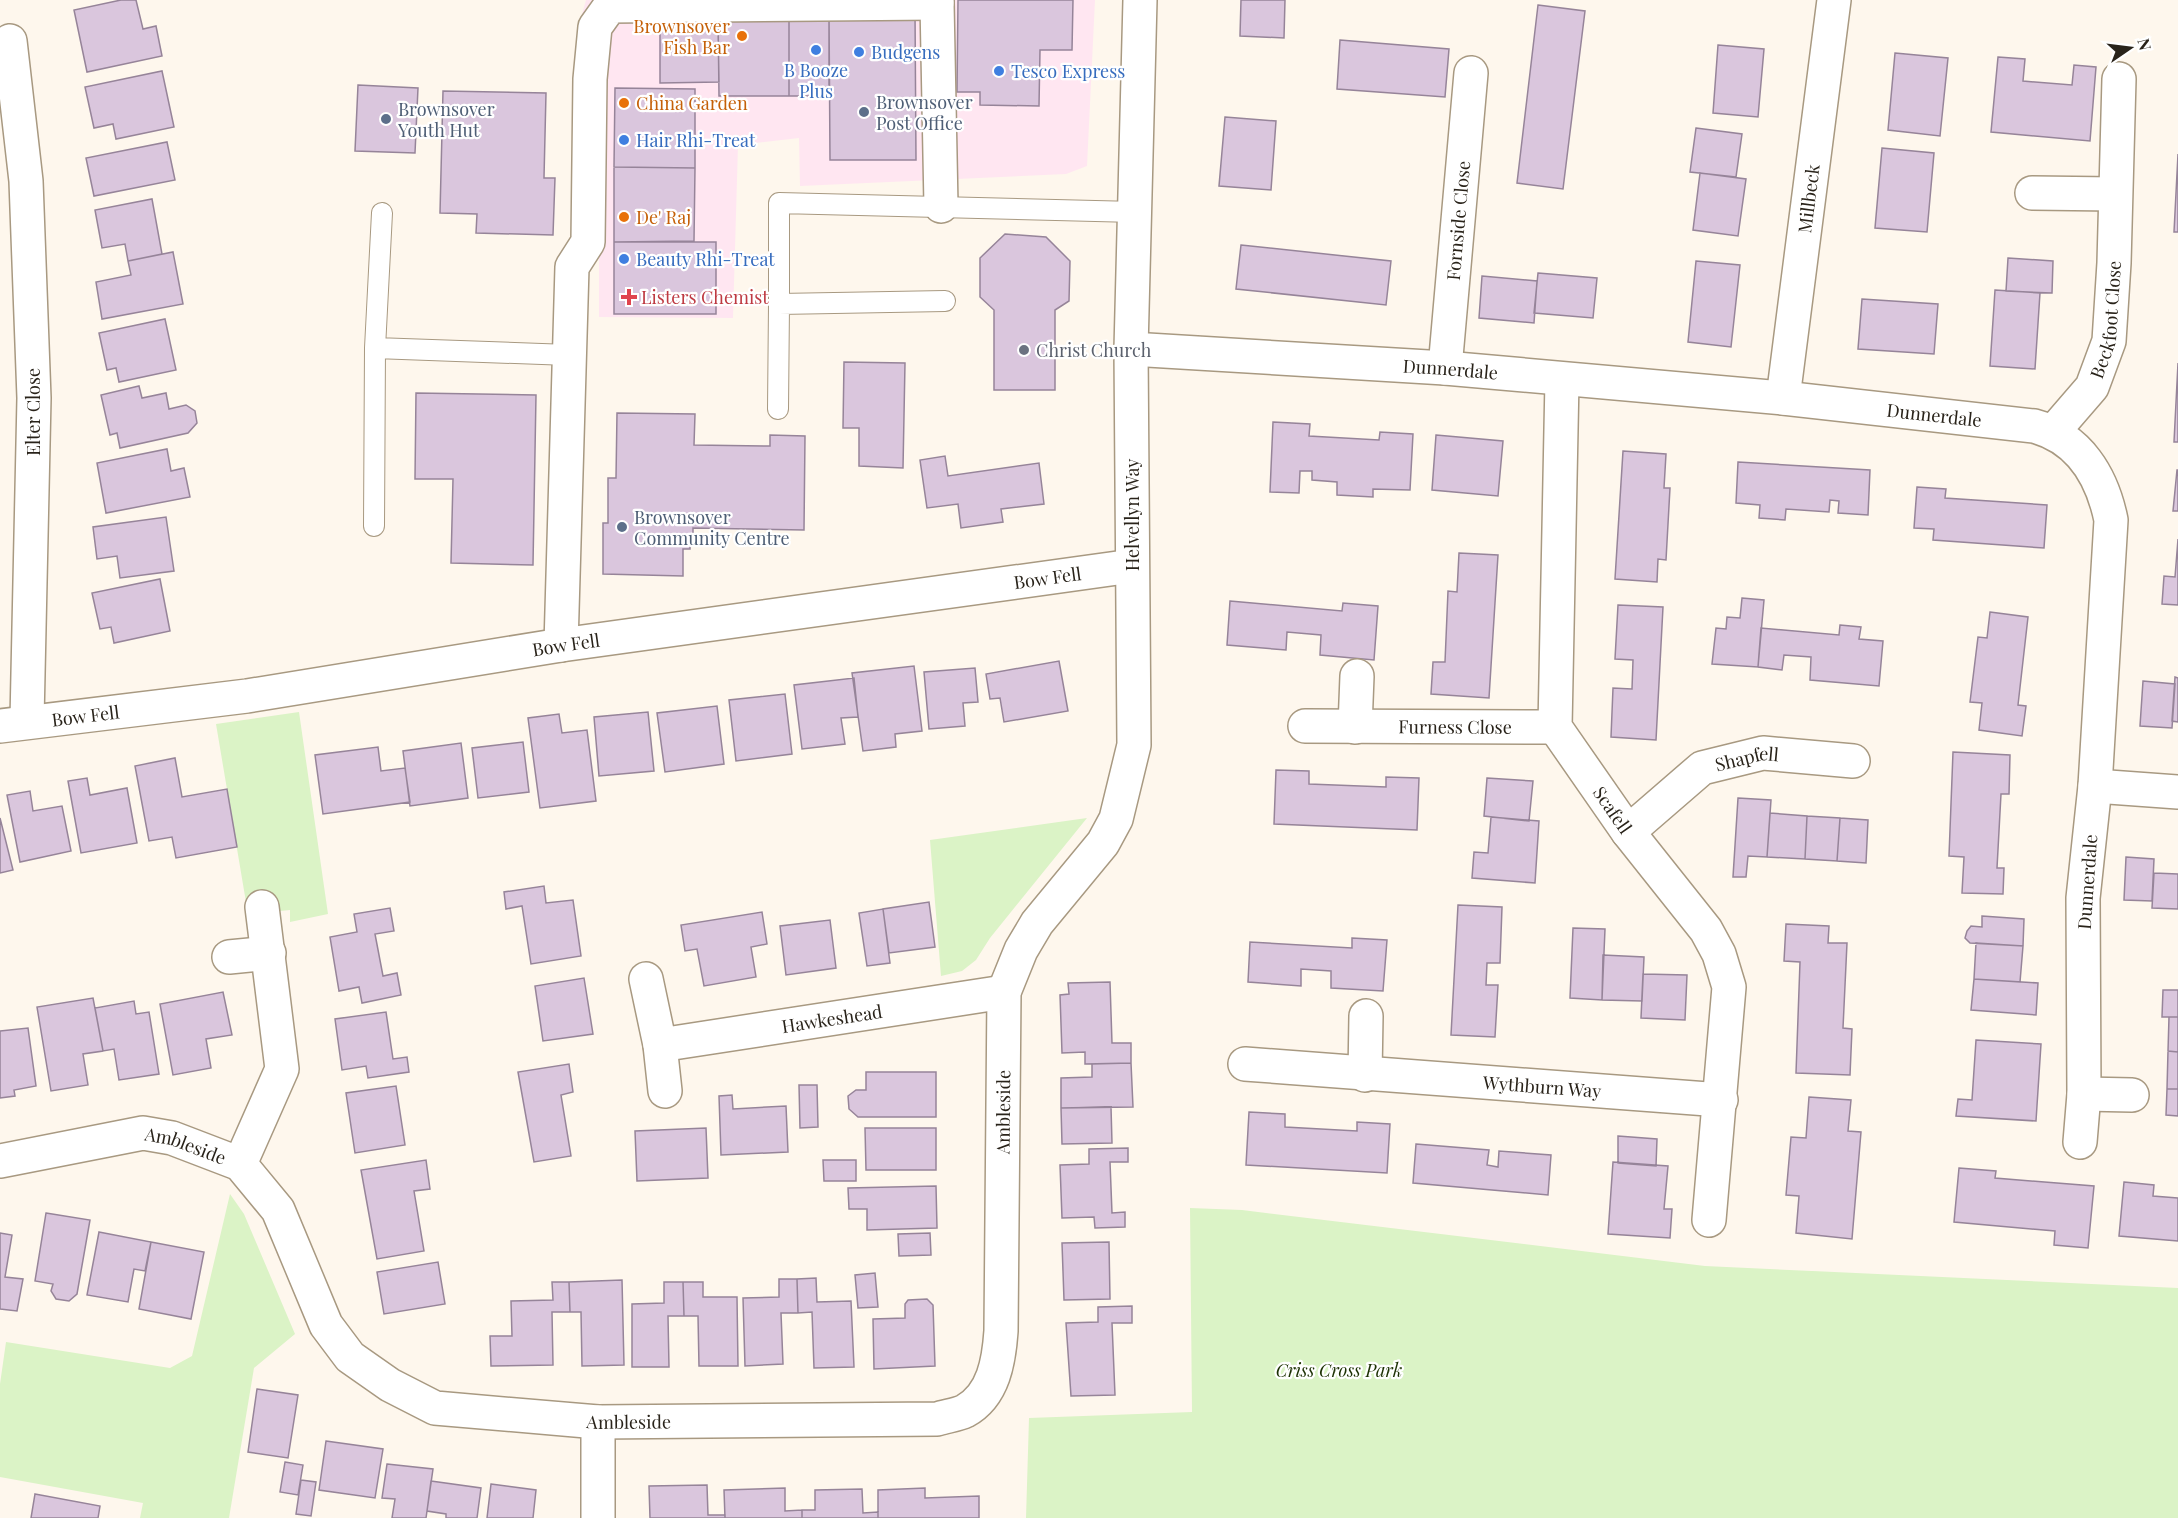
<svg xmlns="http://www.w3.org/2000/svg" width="2178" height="1518" font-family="'Playfair Display',serif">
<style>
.commercial{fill:#ffe6f1}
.green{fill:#dbf3c6}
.building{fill:#dac6dd;stroke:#968499;stroke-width:1.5}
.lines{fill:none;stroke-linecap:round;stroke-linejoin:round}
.lane-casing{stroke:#a89981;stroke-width:22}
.street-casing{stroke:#a89981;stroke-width:36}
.lane{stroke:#fff;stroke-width:20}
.street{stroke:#fff;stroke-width:33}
.food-dot{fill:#e8710a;stroke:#fff;stroke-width:2}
.shop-dot{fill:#3f7fe0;stroke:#fff;stroke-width:2}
.service-dot{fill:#5c6f8a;stroke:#fff;stroke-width:2}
.health-dot{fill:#e0444e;stroke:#fff;stroke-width:2}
.worship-dot{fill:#6b7280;stroke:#fff;stroke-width:2}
.labels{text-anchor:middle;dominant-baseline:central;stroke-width:4.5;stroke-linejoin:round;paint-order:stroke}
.food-label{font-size:18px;fill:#c56008;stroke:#fff;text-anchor:start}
.shop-label{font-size:18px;fill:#366cbe;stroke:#fff;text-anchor:start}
.service-label{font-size:18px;fill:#4e5e75;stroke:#fff;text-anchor:start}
.street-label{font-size:18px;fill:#29231a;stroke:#fff}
.health-label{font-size:18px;fill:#be3a42;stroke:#fff;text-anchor:start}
.worship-label{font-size:18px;fill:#5b616d;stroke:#fff;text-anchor:start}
.park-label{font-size:18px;font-style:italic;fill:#1c3103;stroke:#fff}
</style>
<rect width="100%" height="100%" fill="#fef7ed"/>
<!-- commercial -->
<path class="commercial" d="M586,0H1095L1087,166L1066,174L800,186L799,138L738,145L733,318L599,317V254L579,25Z"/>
<!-- green -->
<path class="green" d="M299,712L328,914L290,922V910L248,914L216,724Z
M1087,818L990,938L976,960L962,971L941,976L930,840Z
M230,1194L244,1214L295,1334L254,1368L229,1518H140L143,1503L0,1477V1384L6,1342L170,1368L192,1356Z
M1190,1208L1242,1210L1705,1266L2178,1288V1518H1026L1029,1418L1192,1412Z"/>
<!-- building -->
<path class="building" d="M121,0H136L143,29L156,26L162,56L87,72L74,10Z
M958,0H1073L1072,50H1040L1039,106L980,105V92H957Z
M1241,0H1285L1284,38L1240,36Z
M1538,5L1585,11L1563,189L1517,183Z
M915,11L916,160H830L829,12Z
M718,12H789V96H719Z
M789,12H829V96H789Z
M660,27H718L719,82L660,83Z
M1340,40L1449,49L1445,97L1337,89Z
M1718,45L1764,49L1758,117L1713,113Z
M1895,53L1948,58L1940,136L1888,130Z
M1998,57L2025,59L2023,81L2072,85L2074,65L2096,67L2090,141L1991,132Z
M162,71L174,127L116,139L113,124L94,128L85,87Z
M358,85L418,88L415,153L355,151Z
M615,88L695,89V168L614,167Z
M443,91L546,93L544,178H555L553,235L476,233L477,214L440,213Z
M1225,117L1276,121L1271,190L1219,186Z
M1696,128L1742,134L1736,177L1690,172Z
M167,142L175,180L94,196L86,158Z
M1882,148L1934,153L1927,232L1875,228Z
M2178,154V232H2174Z
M614,167L695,168L694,241L614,242Z
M1700,173L1746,179L1738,236L1693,230Z
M152,199L162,254L128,261L125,244L102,248L95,210Z
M1005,234L1046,237L1070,261L1069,301L1055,310V390H994V310L980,297V258Z
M614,242H716V314H614Z
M1241,245L1391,261L1386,305L1236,289Z
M173,252L183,304L102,319L96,282L131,275L128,261Z
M2008,258L2053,261L2052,293L2006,291Z
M1696,261L1740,265L1731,347L1688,342Z
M1538,273L1597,278L1593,318L1534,313Z
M1482,276L1537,281L1534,323L1479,318Z
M1995,290L2040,293L2035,369L1990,366Z
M1862,299L1938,304L1934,354L1858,349Z
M165,319L176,370L119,382L116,368L107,370L99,333Z
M844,362L905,363L903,468L859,466V428H843Z
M2178,363V442H2174Z
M139,386L142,398L166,393L169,409L186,405L195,411L197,423L188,433L120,448L117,433L110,435L101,395Z
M416,393L536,395L533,565L451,563L453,479H415Z
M617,413L695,414L694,445L770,446V435L805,436L804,530L693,528V536H690V549H683V576L603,574V523H608V478H616Z
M1273,422L1310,424L1309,436L1379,440L1380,432L1413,434L1410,490L1373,489V497L1337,495V482L1312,480V471H1300L1299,493L1270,492Z
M1436,435L1503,441L1498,496L1432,490Z
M167,449L171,471L184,468L190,497L106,513L97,463Z
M1623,451L1666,454L1664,488H1670L1666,560L1658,559L1657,582L1615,579Z
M945,456L948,476L1039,463L1044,504L1001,509L1003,522L961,528L958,504L927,508L920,460Z
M1738,462L1870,470L1868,515L1838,513L1839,501L1830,500L1829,512L1786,509L1785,520L1759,518L1760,505L1736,503Z
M2177,470H2178V511H2173Z
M1917,487L1946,489L1945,498L2047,505L2044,548L1933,540L1934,529L1914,528Z
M166,517L174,571L120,578L117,556L97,559L93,527Z
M2178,539V605L2162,604L2164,576L2175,577Z
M1459,553L1498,555L1489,698L1431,694L1433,662H1445L1448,591L1457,592Z
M160,579L170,631L114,643L111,627L100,629L92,593Z
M1742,598L1764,600L1758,667L1712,664L1716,628L1726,629L1727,617L1740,618Z
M1230,601L1342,611L1343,603L1378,606L1374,660L1320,655L1321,635L1287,632L1286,650L1227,645Z
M1618,605L1663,607L1656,740L1611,737L1613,688L1632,689L1633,660L1615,659Z
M1990,612L2028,617L2018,705L2026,706L2022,736L1979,730L1982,703L1970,702L1978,637L1987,638Z
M1840,625L1861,627L1859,639L1883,641L1879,686L1810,680L1811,657L1784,655L1782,670L1758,667L1761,628L1839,635Z
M1059,661L1068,711L1004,722L1000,698L990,699L986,674Z
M914,666L922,731L895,734L896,747L863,751L852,673Z
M975,668L978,702L963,703L965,726L929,729L924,672Z
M2175,677L2178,678V722L2172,721Z
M854,678L858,717L841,718L845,744L802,749L794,685Z
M2143,681L2175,684L2172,728L2140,726Z
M785,694L792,754L736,761L729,700Z
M717,706L724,764L665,772L657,713Z
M648,712L654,771L599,776L594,717Z
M559,714L562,733L587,730L596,801L540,808L528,718Z
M523,742L529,792L478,798L472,748Z
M461,743L468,798L410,806L403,751Z
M378,747L381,771L405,768L410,802L323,814L315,755Z
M1953,752L2010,755L2009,794H2001L1997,868H2004L2003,894L1962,893L1964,857L1949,856Z
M175,758L182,797L227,789L237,847L176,858L172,837L149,841L135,766Z
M1276,770L1309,771V784L1386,787V777L1419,778L1417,830L1274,824Z
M87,778L90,795L127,788L137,843L81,853L68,781Z
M1487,778L1533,781L1529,821L1484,816Z
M30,791L33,811L62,806L71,851L20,862L7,795Z
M1738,798L1771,800L1767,857L1748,856L1746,877H1733Z
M1770,813L1807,816L1805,859L1767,857Z
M1807,816L1840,818L1837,861L1805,859Z
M1491,817L1539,821L1535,883L1472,878L1474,852L1488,853Z
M0,818L13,870L0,873Z
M1840,818L1868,820L1866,863L1837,861Z
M2126,857L2154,859L2152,901L2124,900Z
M2154,873L2178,874V909L2152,908Z
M544,886L546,903L573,900L581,956L531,964L522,906L506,909L504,892Z
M929,902L935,947L889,953L883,909Z
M1458,905L1502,907L1500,963H1487L1486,985H1498L1495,1037L1451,1035Z
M390,908L394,931L375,934L383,976L397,973L401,995L362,1003L359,987L339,991L330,937L357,932L354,914Z
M883,909L890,963L867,966L859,913Z
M762,912L767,944L751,947L756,977L704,986L697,949L685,951L681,925Z
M1982,916L2024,919L2023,946L1970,943L1965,938L1967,931L1971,926L1982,927Z
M830,920L836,968L786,975L780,926Z
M1786,924L1829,926L1828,943H1847L1843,1028L1852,1029L1850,1075L1796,1073L1800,962L1784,961Z
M1573,928L1605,929L1602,1000L1570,998Z
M1352,938L1387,940L1383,991L1331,988V971L1301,969V986L1248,982L1250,942L1352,948Z
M1976,943L2023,946L2020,982L1974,979Z
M1603,955L1644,957L1642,1001L1602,1000Z
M1643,974L1687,975L1685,1020L1641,1018Z
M584,978L593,1034L543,1041L535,986Z
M1974,979L2038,983L2036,1015L1971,1010Z
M1110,982L1112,1043H1131V1063L1085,1064V1052L1062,1053L1060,995L1069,994L1068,983Z
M2163,990H2178V1017H2162Z
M223,992L232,1035L206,1039L211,1068L173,1075L160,1004Z
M93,998L103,1051L83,1054L88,1085L51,1091L37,1007Z
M134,1001L136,1014L149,1012L159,1074L119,1080L114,1049L103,1051L95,1008Z
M386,1012L393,1059L407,1057L409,1072L368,1078L366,1066L342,1070L335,1019Z
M2169,1017H2178V1052L2168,1051Z
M28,1028L36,1086L14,1090L15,1096L0,1098V1031Z
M1976,1040L2041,1044L2036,1121L1956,1116L1958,1099L1972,1100Z
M2168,1051L2178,1052V1089H2167Z
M1131,1063L1133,1107L1061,1108V1078L1092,1077V1064Z
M569,1064L573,1092L561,1095L571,1156L534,1162L518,1072Z
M866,1072H936V1117H858L849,1109L848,1096L856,1090H866Z
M799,1085H817L818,1127L800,1128Z
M396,1086L405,1145L355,1153L346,1093Z
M2167,1089H2178V1116L2166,1115Z
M732,1095L733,1109L786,1106L788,1152L721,1155L719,1096Z
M1809,1097L1851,1100L1848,1131L1861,1132L1852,1239L1796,1233L1799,1196L1786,1195L1791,1137L1806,1138Z
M1111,1107L1112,1143L1062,1144L1061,1108Z
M1249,1112L1285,1114V1127L1357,1131V1122L1390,1124L1387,1173L1246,1165Z
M706,1128L708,1178L637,1181L635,1131Z
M865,1128H936V1170H866Z
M1618,1136L1657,1139L1656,1166L1618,1163Z
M1416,1144L1489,1150L1487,1165L1498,1167L1499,1151L1551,1155L1548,1195L1413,1183Z
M1128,1148V1162H1110L1112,1213L1125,1212V1227L1095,1228L1094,1217L1062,1218L1060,1165L1089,1164V1149Z
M426,1160L430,1189L414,1191L424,1251L377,1259L361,1170Z
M823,1160H856V1181H824Z
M1613,1162L1668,1166L1664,1209H1672L1670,1238L1608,1234Z
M1959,1168L1996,1171L1995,1178L2094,1186L2088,1248L2054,1245L2055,1231L1954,1222Z
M2124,1182L2154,1185L2153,1196L2178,1198V1241L2119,1236Z
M936,1186L937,1228L867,1230V1209H849L848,1188Z
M46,1213L90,1220L77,1294L69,1301L56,1299L51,1291L53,1284L35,1281Z
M99,1232L151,1242L145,1271L134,1269L128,1302L87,1295Z
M0,1233L12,1235L5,1277L23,1279L17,1311L0,1309Z
M930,1233L931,1255L899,1256L898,1234Z
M151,1242L204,1252L191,1319L139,1309Z
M1109,1242L1110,1299L1064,1300L1062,1243Z
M438,1262L445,1304L384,1314L377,1272Z
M875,1273L878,1307L858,1308L855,1275Z
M816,1278L817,1302L851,1301L854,1367L814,1368L812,1312L798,1313L797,1279Z
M779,1279H797L798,1313H781L783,1364L745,1366L743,1298L779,1297Z
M622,1280L624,1365L582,1366L581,1312H570L569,1282Z
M552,1282H569L570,1312H552L553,1365L491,1366L490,1336H512L511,1301L553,1300Z
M664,1282H683L684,1316H668L669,1367H632V1304L664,1303Z
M683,1282H703V1297H737L738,1366H699L698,1316H684Z
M927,1299L933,1305L935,1366L874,1369L873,1319L905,1318V1304L908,1300Z
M1132,1306V1323H1112L1115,1395L1071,1396L1066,1323L1098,1322V1307Z
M257,1389L298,1395L288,1458L248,1452Z
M326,1441L383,1449L375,1498L319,1490Z
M285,1462L303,1465L298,1495L280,1492Z
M387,1464L433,1469L426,1518H392L395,1499L382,1498Z
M301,1480L316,1482L311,1516L296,1514Z
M431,1481L481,1488L477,1518H446V1514L427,1511Z
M491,1484L536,1490L533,1518H487Z
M707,1485L708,1515H725V1518H650L649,1486Z
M785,1488V1511L802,1510V1518H725L724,1490Z
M925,1488V1498L979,1496V1518H878V1490Z
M862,1489L863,1513L878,1512V1518H802V1510H815V1490Z
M35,1494L100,1506L98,1518H31Z"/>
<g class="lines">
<defs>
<path id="lane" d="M945,301L779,304V203L1135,212
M375,348L569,355
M778,409L779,304
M374,526L375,348L382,213"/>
<g id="street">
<path d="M937,3L941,206"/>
<path d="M10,41L26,181L34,398L27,720"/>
<path d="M2032,193L2115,194"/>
<path id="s1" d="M1131,349L1445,368L1783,398L2034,426C2079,438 2102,476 2111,520L2095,786L2083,898L2084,1094L2080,1142"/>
<path id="s2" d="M1445,368L1471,73"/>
<path id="s3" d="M1562,380L1555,727L1628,832L1706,930L1719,954L1729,987L1709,1220"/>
<path id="s4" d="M1783,398L1834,0"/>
<path id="s5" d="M2054,431L2092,387L2109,341L2114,263L2119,79"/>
<path d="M561,645L572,267L588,242L590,79L595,27L610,6L937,3V0"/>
<path id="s6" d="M0,726L247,696L561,645L1132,566"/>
<path id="s7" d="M1305,726L1555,727"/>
<path d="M1355,727L1357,676"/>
<path d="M2095,786L2178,792"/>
<path id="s8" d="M1628,832L1702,768L1763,753L1853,761"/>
<path d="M229,957L269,953"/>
<path d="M646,979L660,1045L665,1091"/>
<path id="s9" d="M660,1045L1004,992"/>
<path id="s10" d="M1245,1064L1721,1100"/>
<path d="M1365,1075L1366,1016"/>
<path d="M2084,1094L2132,1095"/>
<path id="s11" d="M0,1161L143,1133L172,1138L240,1164L278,1210L326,1325L350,1357L390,1385L435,1408L598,1422L937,1419C946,1416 957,1415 965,1411C994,1395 999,1360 1001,1331L1004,992L1021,950L1037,923L1103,843L1116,819L1134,745L1131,349L1140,0"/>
<path d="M240,1164L282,1069L262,907"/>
<path d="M598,1422V1518"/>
</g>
</defs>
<!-- lane casing -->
<use href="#lane" class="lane-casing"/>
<!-- street casing -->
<use href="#street" class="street-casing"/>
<!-- lane -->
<use href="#lane" class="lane"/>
<!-- street -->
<use href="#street" class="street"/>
</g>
<!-- markers -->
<g class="food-dot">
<circle cx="742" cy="36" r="6"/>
<circle cx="624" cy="103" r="6"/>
<circle cx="624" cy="217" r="6"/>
</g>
<g class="shop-dot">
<circle cx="816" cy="50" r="6"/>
<circle cx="859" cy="52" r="6"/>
<circle cx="999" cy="71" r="6"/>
<circle cx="624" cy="140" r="6"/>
<circle cx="624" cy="259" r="6"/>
</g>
<g class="service-dot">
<circle cx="864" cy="112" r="6"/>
<circle cx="386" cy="119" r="6"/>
<circle cx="622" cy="527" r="6"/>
</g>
<path class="health-dot" d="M626 288h6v6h6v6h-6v6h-6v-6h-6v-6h6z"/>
<circle class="worship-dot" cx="1024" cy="350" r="6"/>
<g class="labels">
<!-- food labels -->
<g class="food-label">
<text x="730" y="26" text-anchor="end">Brownsover<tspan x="730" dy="21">Fish Bar</tspan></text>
<text x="636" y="103">China Garden</text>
<text x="636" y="217">De' Raj</text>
</g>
<!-- shop labels -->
<g class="shop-label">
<text x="871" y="52">Budgens</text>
<text x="816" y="70" text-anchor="middle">B Booze<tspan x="816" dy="21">Plus</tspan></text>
<text x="1011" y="71">Tesco Express</text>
<text x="636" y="140">Hair Rhi-Treat</text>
<text x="636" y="259">Beauty Rhi-Treat</text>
</g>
<!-- service labels -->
<g class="service-label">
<text x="876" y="102">Brownsover<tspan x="876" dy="21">Post Office</tspan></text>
<text x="398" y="109">Brownsover<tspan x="398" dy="21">Youth Hut</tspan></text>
<text x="634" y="517">Brownsover<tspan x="634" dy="21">Community Centre</tspan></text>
</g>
<!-- street labels -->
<g class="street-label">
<text stroke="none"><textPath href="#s4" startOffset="201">Millbeck</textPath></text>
<text stroke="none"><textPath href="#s2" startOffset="148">Fornside Close</textPath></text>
<text stroke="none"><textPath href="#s5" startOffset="128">Beckfoot Close</textPath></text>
<text stroke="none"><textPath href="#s1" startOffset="320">Dunnerdale</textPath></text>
<text transform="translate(33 412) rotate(-90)">Elter Close</text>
<text stroke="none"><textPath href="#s1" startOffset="806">Dunnerdale</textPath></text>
<text transform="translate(1132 515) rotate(-90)">Helvellyn Way</text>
<text stroke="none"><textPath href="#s6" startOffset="1058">Bow Fell</textPath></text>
<text stroke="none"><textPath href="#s6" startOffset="572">Bow Fell</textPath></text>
<text stroke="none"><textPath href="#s6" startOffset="86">Bow Fell</textPath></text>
<text stroke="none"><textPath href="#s7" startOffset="150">Furness Close</textPath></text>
<text stroke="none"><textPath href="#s8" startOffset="144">Shapfell</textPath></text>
<text stroke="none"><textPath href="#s3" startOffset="448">Scafell</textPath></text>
<text transform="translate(2087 882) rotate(-86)">Dunnerdale</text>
<text stroke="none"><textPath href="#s9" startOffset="174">Hawkeshead</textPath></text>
<text stroke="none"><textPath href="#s10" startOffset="298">Wythburn Way</textPath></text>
<text stroke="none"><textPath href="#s11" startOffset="1414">Ambleside</textPath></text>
<text stroke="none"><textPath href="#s11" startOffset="190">Ambleside</textPath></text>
<text stroke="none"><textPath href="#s11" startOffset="766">Ambleside</textPath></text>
</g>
<!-- health labels -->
<g class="health-label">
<text x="641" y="297">Listers Chemist</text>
</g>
<!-- worship labels -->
<g class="worship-label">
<text x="1036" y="350">Christ Church</text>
</g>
<!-- park labels -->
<g class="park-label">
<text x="1339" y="1370">Criss Cross Park</text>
</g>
</g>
<!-- north arrow -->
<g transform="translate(2130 48) rotate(76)" stroke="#ffffff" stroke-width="4.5" paint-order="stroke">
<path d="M0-4.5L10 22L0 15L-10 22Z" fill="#29231a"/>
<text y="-9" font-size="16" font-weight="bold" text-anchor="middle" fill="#29231a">N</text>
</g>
</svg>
